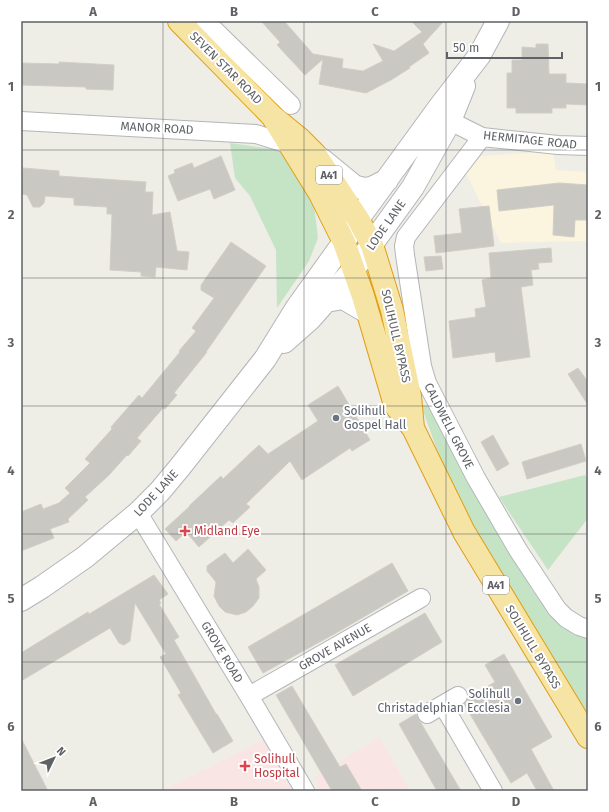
<svg xmlns="http://www.w3.org/2000/svg" width="609" height="812" font-family="'Fira Sans',sans-serif">
<style>
.commercial{fill:#fbf4de}
.medical{fill:#f9e6e4}
.green{fill:#c5e4c5}
.building{fill:#cac8c2;stroke:#d3cec5}
.lines{fill:none;stroke-linecap:round;stroke-linejoin:round}
.minor-casing{stroke:#b3b6b9;stroke-width:20}
.secondary-casing{stroke:#b2b5b9;stroke-width:24}
.trunk-casing{stroke:#e19f14;stroke-width:24}
.minor{stroke:#fff;stroke-width:18}
.secondary{stroke:#fff;stroke-width:22}
.trunk{stroke:#f6e4a4;stroke-width:22}
.grid{fill:none;stroke:#5e6165;stroke-width:1;stroke-opacity:0.55}
.worship-dot{fill:#6b7280;stroke:#fff;stroke-width:1.5}
.health-dot{fill:#e0444e;stroke:#fff;stroke-width:1.5}
.labels{text-anchor:middle;dominant-baseline:central;stroke-width:4;stroke-linejoin:round;paint-order:stroke}
.shield{fill:#fff;stroke:#8e9093;stroke-width:1}
.shield-label{font-size:11px;font-weight:bold;fill:#5e6165}
.street-label{font-size:12px;fill:#5e6165;stroke:#fff}
.worship-label{font-size:12px;fill:#5b616d;stroke:#fff;text-anchor:start}
.health-label{font-size:12px;fill:#be3a42;stroke:#fff;text-anchor:start}
.neatline{fill:none;stroke:#5e6165;stroke-width:1.5}
.grid-label{font-size:13px;text-anchor:middle;font-weight:bold;fill:#5e6165}
</style>
<rect width="100%" height="100%" fill="#eeede6"/>
<!-- commercial -->
<path class="commercial" d="M553,151L556,170L588,172V241L501,243L466,174L481,156Z"/>
<!-- medical -->
<path class="medical" d="M379,737L410,791H320L314,778Z
M264,740L292,791H161Z"/>
<!-- green -->
<path class="green" d="M230,143L279,150L300,181L314,205L318,238L309,261L277,308L276,250L250,196L235,178Z
M421,405L430,406L532,590L563,628L588,637V717L451,489Z
M585,475L588,480V518L548,570L499,497Z"/>
<!-- building -->
<path class="building" d="M261,21H284L313,54L343,59L342,68L363,71L383,61L373,44L394,51L422,32L411,21H444L423,44L429,53L409,67L410,68L391,80L366,93L319,84L323,59L305,75L277,45L280,42Z
M536,44H548L549,74H566V83L588,84V105L566,104V108H552V113H516V108H507V73H512V60H522V47L536,48Z
M59,62L114,65L113,90L86,89V87L21,85V63L59,64Z
M221,156L235,190L214,199L210,189L178,201L168,176L175,173L174,170L192,163L194,168Z
M23,168L59,171V176L146,182L145,192H153L152,215L170,212L177,251L189,252L187,270L156,267L155,277L141,276V272L110,270L112,214H107V207L74,205V198L45,196L44,203L40,207H33L27,195L21,194Z
M559,183L588,185V220H575L574,237L553,235L554,205L499,211L497,190Z
M489,206L494,246L436,253L434,236L462,233L459,209Z
M231,242L266,266L206,352H207L174,393L177,395L165,409L163,408L137,438L141,441L128,456L127,455L109,475L85,497L88,500L68,519L69,522L50,529L54,538L21,551V512L41,504L43,509L59,503L70,493L65,488L90,463L85,459L112,429L111,427L139,395L142,398L180,352L179,351L196,331L192,328L214,298L201,290V285Z
M551,248L552,262L538,263L539,269L531,270L533,285L521,287L530,357L496,362L495,352L453,358L449,321L476,317L475,309L486,307L482,280L491,278L489,253Z
M441,256L443,269L426,271L424,257Z
M578,368L588,382V405L568,374Z
M338,386L370,440L352,451L350,448L302,480L290,461L246,504L250,507L233,523L229,520L199,547L186,532L176,541L165,529L190,506H189L221,476L223,479L259,445L268,454L318,421L308,405Z
M493,435L509,464L497,471L481,442Z
M581,444L586,461L527,479L522,462Z
M248,549L266,570L256,579L259,587V598L253,606L246,612L237,615L225,612L219,606L214,596L216,582L207,571V566L225,553L233,563Z
M392,563L408,591L336,633L263,673L248,647Z
M154,575L168,594L159,600L161,603L159,604L179,637L174,640L216,714H217L233,741L213,753L178,695L181,693L160,657L166,654L135,603L130,641L124,645L119,643L110,628L21,681V653L88,612L89,614Z
M425,613L442,642L353,696L335,665Z
M504,654L552,737L531,749L554,791H537L527,773L511,783L464,704L467,702L468,698L495,682L485,665Z
M292,686L340,767L346,764L362,791H332L276,695Z
M416,714L418,719L421,723L461,791H437L399,724Z
M21,738L48,791H21Z"/>
<g class="lines">
<defs>
<path id="minor" d="M205,21L291,105
M21,121L256,134L291,145
M450,121L482,137L558,145L588,146
M482,137L406,237L404,246L405,255L422,366L427,383L476,478L518,550L557,609L566,618L579,626L588,629
M138,513L249,696L305,791
M249,696L421,598
M443,705L493,791
M427,714L458,696"/>
<path id="secondary" d="M321,159L354,186C370,192 373,187 387,180
M326,301L343,298L367,312
M284,342L310,319L354,269L413,187L450,121L464,86
M21,600L42,587L85,557L138,513L160,491L180,467L265,359L296,309L344,242L358,219L441,105L479,56L498,21"/>
<path id="trunk" d="M179,21L272,116L300,139L315,154L358,219L372,245L392,310L410,396L413,428
M272,116L320,194L344,242L363,296L395,405L413,428L464,532L588,737"/>
</defs>
<!-- minor casing -->
<use href="#minor" class="minor-casing"/>
<!-- secondary casing -->
<use href="#secondary" class="secondary-casing"/>
<!-- trunk casing -->
<use href="#trunk" class="trunk-casing"/>
<!-- minor -->
<use href="#minor" class="minor"/>
<!-- secondary -->
<use href="#secondary" class="secondary"/>
<!-- trunk -->
<use href="#trunk" class="trunk"/>
</g>
<!-- grid -->
<path class="grid" d="M163,21V791M304,21V791M446,21V791M21,150H588M21,278H588M21,406H588M21,534H588M21,662H588"/>
<!-- markers -->
<g class="worship-dot">
<circle cx="336" cy="418" r="4"/>
<circle cx="518" cy="701" r="4"/>
</g>
<g class="health-dot">
<path d="M183 525h4v4h4v4h-4v4h-4v-4h-4v-4h4z"/>
<path d="M243 760h4v4h4v4h-4v4h-4v-4h-4v-4h4z"/>
</g>
<g class="labels">
<!-- shield labels -->
<g class="shield">
<rect x="316" y="166" width="26" height="18" rx="3"/>
<rect x="483" y="576" width="26" height="18" rx="3"/>
</g>
<g class="shield-label">
<text x="329" y="175">A41</text>
<text x="496" y="585">A41</text>
</g>
<!-- street labels -->
<g class="street-label">
<text transform="translate(226 68) rotate(45)">SEVEN STAR ROAD</text>
<text transform="translate(157 128) rotate(3)">MANOR ROAD</text>
<text transform="translate(530 140) rotate(6)">HERMITAGE ROAD</text>
<text transform="translate(386 225) rotate(-55)">LODE LANE</text>
<text transform="translate(396 336) rotate(77)">SOLIHULL BYPASS</text>
<text transform="translate(449 426) rotate(63)">CALDWELL GROVE</text>
<text transform="translate(156 493) rotate(-47)">LODE LANE</text>
<text transform="translate(335 647) rotate(-30)">GROVE AVENUE</text>
<text transform="translate(533 647) rotate(59)">SOLIHULL BYPASS</text>
<text transform="translate(222 652) rotate(59)">GROVE ROAD</text>
</g>
<!-- worship labels -->
<g class="worship-label">
<text x="344" y="411">Solihull<tspan x="344" dy="14">Gospel Hall</tspan></text>
<text x="510" y="694" text-anchor="end">Solihull<tspan x="510" dy="14">Christadelphian Ecclesia</tspan></text>
</g>
<!-- health labels -->
<g class="health-label">
<text x="194" y="531">Midland Eye</text>
<text x="254" y="759">Solihull<tspan x="254" dy="14">Hospital</tspan></text>
</g>
</g>
<!-- border -->
<rect width="609" height="812" fill="none" stroke="#ffffff" stroke-width="44"/>
<!-- north arrow -->
<g transform="translate(54 758) rotate(47)" stroke="#ffffff" stroke-width="3" paint-order="stroke">
<path d="M0-3L7 15L0 10L-7 15Z" fill="#5e6165"/>
<text y="-6" font-size="11" font-weight="bold" text-anchor="middle" fill="#5e6165">N</text>
</g>
<!-- scale -->
<path d="M447 52v6h115v-6" fill="none" stroke="#5e6165" stroke-width="2"/>
<text x="453" y="52" font-size="12" fill="#5e6165" stroke="#ffffff" stroke-width="3" paint-order="stroke">50 m</text>
<rect x="22" y="22" width="565" height="768" class="neatline"/>
<g class="grid-label">
<text x="93" y="16">A</text>
<text x="234" y="16">B</text>
<text x="375" y="16">C</text>
<text x="516" y="16">D</text>
<text x="11" y="91">1</text>
<text x="598" y="91">1</text>
<text x="11" y="219">2</text>
<text x="598" y="219">2</text>
<text x="11" y="347">3</text>
<text x="598" y="347">3</text>
<text x="11" y="475">4</text>
<text x="598" y="475">4</text>
<text x="11" y="603">5</text>
<text x="598" y="603">5</text>
<text x="11" y="731">6</text>
<text x="598" y="731">6</text>
<text x="93" y="806">A</text>
<text x="234" y="806">B</text>
<text x="375" y="806">C</text>
<text x="516" y="806">D</text>
</g>
</svg>
